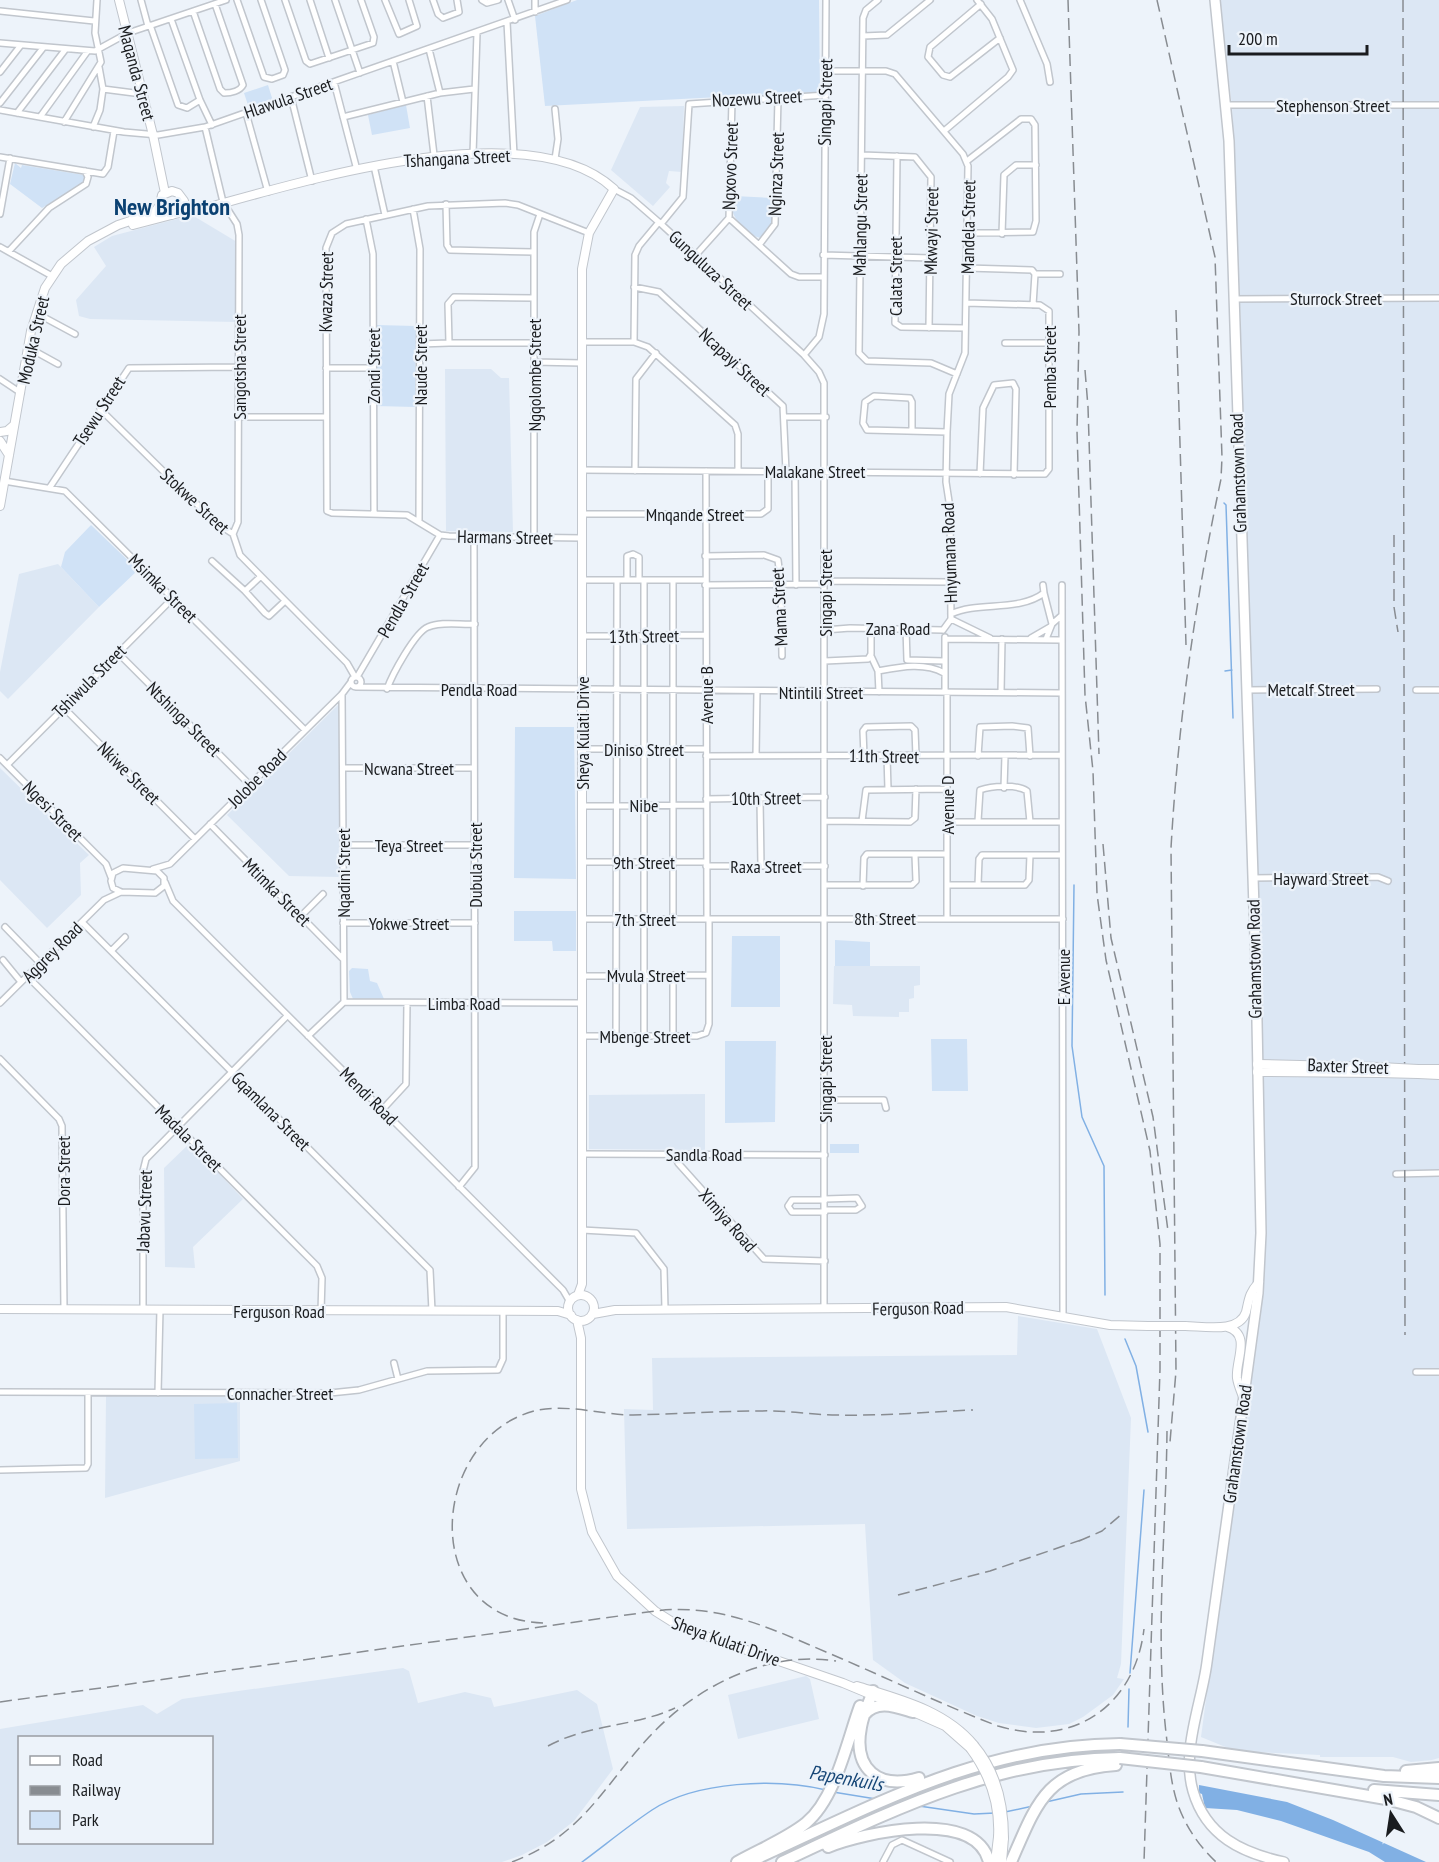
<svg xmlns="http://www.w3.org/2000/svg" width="1439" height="1862" font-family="'PT Sans Narrow',sans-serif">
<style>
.built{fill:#dce7f4;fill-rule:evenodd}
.green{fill:#d0e2f6}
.water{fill:#81b0e4}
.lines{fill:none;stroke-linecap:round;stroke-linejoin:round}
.stream{stroke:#81b0e4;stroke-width:1.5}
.street-casing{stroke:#c1c6cd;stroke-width:8}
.secondary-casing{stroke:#c1c6cd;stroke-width:10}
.primary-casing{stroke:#c1c6cd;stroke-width:12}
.highway-casing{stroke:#c1c6cd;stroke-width:14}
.street{stroke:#fff;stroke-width:5}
.secondary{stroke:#fff;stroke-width:8}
.primary{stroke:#fff;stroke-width:9}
.highway{stroke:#fff;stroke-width:10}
.rail{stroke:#888c91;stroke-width:1.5;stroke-dasharray:12 6;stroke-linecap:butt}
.secondary-bridge-casing{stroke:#c1c6cd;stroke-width:10;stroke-linecap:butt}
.highway-bridge-casing{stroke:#c1c6cd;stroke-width:14;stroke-linecap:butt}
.secondary-bridge{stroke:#fff;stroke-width:8}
.highway-bridge{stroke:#fff;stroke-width:10}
.labels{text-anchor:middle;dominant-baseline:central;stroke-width:4.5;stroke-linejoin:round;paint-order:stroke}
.street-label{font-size:18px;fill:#1a1c1f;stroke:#edf3fa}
.water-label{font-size:20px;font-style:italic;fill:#174777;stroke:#edf3fa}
.district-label{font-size:24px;font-weight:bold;fill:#0b4172;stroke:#edf3fa}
</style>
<rect width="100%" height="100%" fill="#edf3fa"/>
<!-- built -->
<path class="built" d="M1219,0H1439V1758L1432,1760L1411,1762L1393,1757H1320V1755L1256,1752L1228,1748L1201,1737L1263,1272L1262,1058L1240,302L1232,106Z
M684,106L682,172L669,171L666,183L670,187L653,206L611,170L640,107Z
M192,215L237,242L236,322L90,319L79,316L76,300L106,266L94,247L112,236Z
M445,369H491L501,378H509L513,532L446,531Z
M58,564L99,607L8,699L0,691V672L19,574Z
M339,704V877L289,876L227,815Z
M0,768L89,855L80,863L81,895L47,928L0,880Z
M834,966H920V985L914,986V998L909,999V1012H899V1017L853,1016L852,1005L833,1004Z
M705,1094V1150L589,1149V1095Z
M190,1143L243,1199L193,1247L195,1268L165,1267L164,1168Z
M1018,1316L1097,1329L1131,1418L1121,1664L1117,1678L1124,1679L1113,1695L1083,1717L1069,1724L1036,1728L999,1723L977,1716L905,1683L873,1660L865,1524L627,1529L624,1409L653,1410L652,1358L1017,1355Z
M106,1396L240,1397V1461L105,1498Z
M403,1668L409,1671L418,1703L465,1692L491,1698L494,1707L577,1690L597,1704L613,1769L574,1821L547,1842L522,1855L502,1862H0V1729L143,1705L157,1714L182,1699ZM20,1738H212V1842H20Z
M806,1676L810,1679L819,1719L738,1739L728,1695Z"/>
<!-- green -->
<path class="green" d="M577,0H819L820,92L545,106L535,16Z
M268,85L273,101L249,108L244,93Z
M406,105L410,128L372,135L368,115Z
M15,163L21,168L22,165L84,175V183L42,208L10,184Z
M734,196L772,198V223L762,238C752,238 735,222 733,212C733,207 734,201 734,196Z
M376,325L416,326L415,407L376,406Z
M91,525L138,570L99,607L61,567L65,552Z
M515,727H574L576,879L514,878Z
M514,911H576V951H553L552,941H514Z
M732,936H780V1007H731Z
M835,940L870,942V966H835Z
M352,968L368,969L370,981L377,983L384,999H353L350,992L349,971Z
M931,1039H967L968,1091H932Z
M725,1041H776L775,1122L725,1123Z
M830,1144H859V1153H830Z
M237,1403L238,1458L195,1459L194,1404Z"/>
<!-- water -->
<path class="water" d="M1199,1785L1287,1802L1333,1820L1426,1862H1385L1369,1852L1281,1821L1237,1810L1205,1808L1202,1794L1199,1793Z"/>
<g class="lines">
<!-- stream -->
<path class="stream" d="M1224,503L1226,505L1233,718
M1225,671L1232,670
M1074,885L1072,1046L1082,1117L1104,1166L1105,1295
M1125,1339L1136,1366L1148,1432
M1130,1673L1144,1490
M1128,1727L1129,1689
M833,1792L876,1799
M1046,1802L1081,1794L1123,1792
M919,1806L974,1814L995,1813
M1005,1812L1033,1806
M582,1862C605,1845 628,1826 652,1810C696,1781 776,1778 826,1790"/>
<defs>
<path id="street" d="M141,0L148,26
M237,0L264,77L272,79L283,75L285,70L261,0
M285,0L306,61L310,64L373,43L374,37L361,0
M310,0L329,58
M335,0L360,73
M385,0L399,34L417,26L409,0
M433,0L438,14L443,18L459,12L457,0
M482,0L487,3L498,0
M508,0L515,20
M535,0V12
M878,0L866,10L863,18L859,353L867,361L931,363L957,374
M1020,0L1047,64L1050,82
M981,4L930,47L928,57L943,75L950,77L1000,38
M0,11L94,21
M193,11L220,89L224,93C231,93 240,91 243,85L215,4
M171,19L200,100L212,125
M507,22L514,155
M150,25L178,105L187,108L200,100
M863,36L887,35L930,0
M0,43L95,51L128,33L226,0
M429,49L440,93
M393,61L403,102
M99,67L103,89L142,94
M826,71H886L895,74L963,154L968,166L965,353L949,394L947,432L946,482L950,508L951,619L943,630
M0,72L21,45
M334,82L357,170
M427,96L434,155
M291,97L312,181
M0,103L43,48
M1226,105H1439
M555,109L558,139L555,159
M0,110L124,132L158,135L205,127L567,0
M17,113L65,50
M246,113L268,192
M40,117L87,52
M343,117L440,93L474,89
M64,122L101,62L95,33L97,0
M93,127L100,110L103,89
M205,127L223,202L237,224L239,235L238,522L233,534
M944,131L1008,77L1013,70L992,19L977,0
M473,154L477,33
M862,155L915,157L931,177L929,328
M897,156L895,323L901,327L965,328
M0,157L103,174L108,167L114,131
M967,161L1021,119H1031L1035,125L1036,221L1033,232L968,233
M374,166L385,215
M614,189L631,198L661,224L804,355L819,372L824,383V1309
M446,204L447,245L450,250L534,252
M413,209L420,249L419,522
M0,214L10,158
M729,218L791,274L799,277H823
M366,219L373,254L374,513
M661,224L683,197L689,104L826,95
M1002,234L1004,175L1016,165H1036
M759,245L775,224L778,98
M0,247L52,276
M9,251L49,208L86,184L88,177L85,171
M823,255L931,258
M695,256L729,218L732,100
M967,268L1032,270L1035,274L1033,305
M1035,274H1060
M634,287L659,292L783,406L786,471
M534,298L454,297L448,304L449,343H534
M1233,299L1439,298
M36,313L75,334
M582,342H634L648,347L735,425L738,434V471
M634,342L635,255L639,246L659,222
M1005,343H1049
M420,344L449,343
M29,348L58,364
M804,355L819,337L824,314L826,0
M534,362L582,363
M326,368H373
M0,379L21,393
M100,409L216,523L233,534L240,555L347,663L355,677
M238,417H326
M786,417H826
M912,431V402L910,398L874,396L865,402L863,423L867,430L947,432
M582,470L1045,474L1049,469V311L1040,305L966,303
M635,471L636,379L656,353
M706,471L707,919
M795,471L796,585
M980,474L983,408L994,385L1013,383L1016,389L1014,475
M4,481L65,491L305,730
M50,487L129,368L239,367
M582,514H761L768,509V471
M534,537V232L540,214
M582,538L449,536L440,535L407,515L332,513L327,511L326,248L332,233L346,224L428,206L505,203L518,205L589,233
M705,556L764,555L778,560L781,585L782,656
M212,561L245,591
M260,577L245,591L265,613L269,616L285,601
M582,580H705
M627,580V556L633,554L639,557V580
M644,580V1036
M673,580V919
M825,581L950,582
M705,585L825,584
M1062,585L1063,1315
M1044,593L1052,624
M951,614C979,601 1019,612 1044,593L1043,585
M951,619L990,638
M906,628L907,660L944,661
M825,630L850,628L943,630
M583,636L706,635
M1031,638L1050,627
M945,639L1060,640
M1046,639L1052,624L1061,616
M118,653L250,785
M871,656L878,671L879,692
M825,661L868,659L871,654V628
M878,671C900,667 924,662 944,673
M351 682a5 5 0 1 1 10 0a5 5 0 1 1-10 0Z
M357,677L440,535
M356,687L1061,693
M387,689C392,675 415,632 428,627C441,621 461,625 475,624
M1247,690L1377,689
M1416,690H1439
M945,692V637
M1001,692L1002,639
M63,707L195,839
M582,749H706
M706,756L1061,755
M756,756L757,691
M864,756L863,731L866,727L911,726L915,730L916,756
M887,756L888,789
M978,756L980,727L1012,726L1028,728L1030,756
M0,758L106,864L111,877
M7,765L173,598
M343,768H474
M1004,788L1005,756
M706,799L825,797
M760,799L761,866
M582,806L706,805
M825,821L910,822L915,818L916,789
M862,821L866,790L947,789
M978,821L980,790C991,786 1017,784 1027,791L1030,822
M947,822H1062
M210,824L343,959
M344,845H475
M583,862H706
M706,866H825
M123,868L157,871L164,878V886L155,893L121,892L113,888L111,881L113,873Z
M153,869L170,864L342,694L351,682
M1252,878L1378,877L1388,881
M165,882L173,901L563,1290L570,1302
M825,885H912L916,881L915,855
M947,885H1025L1029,880L1030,855
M978,885L979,859L982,855H1062
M863,886L864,858L867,854H947
M301,916L323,894
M947,918V692
M583,919H1063
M82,922L430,1270L432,1311
M343,923H475
M5,927L40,963
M111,951L125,937
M3,960L21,982
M27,976L317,1266L322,1278L321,1311
M583,976L709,975
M344,1002L583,1003
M0,1003L104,900L121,892
M308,1036L344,1002L342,694
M583,1036H697L706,1033L709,1024V919
M616,1036L617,580
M673,1036V975
M0,1059L59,1119L62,1126L64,1309
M825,1100H884L886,1108
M382,1110L406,1084L407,1003
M582,1154L825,1155
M674,1154L678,1163L764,1259L825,1261
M1396,1174L1439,1173
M459,1187L475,1167L474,537
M825,1210H856L862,1206L857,1198L825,1199
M825,1212H792L788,1206L792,1200H825
M582,1230L636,1233L664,1269L665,1309
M143,1309V1171L146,1159L287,1016
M394,1363L398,1379
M1416,1372H1439
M0,1392L330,1393L359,1390L427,1371L498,1370L503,1359V1311
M158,1393L160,1309
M0,1470L86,1468L88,1464V1393
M883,1862L892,1845L902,1840L950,1862"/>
<path id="secondary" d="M119,0L153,135L165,193
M181,211L206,208C304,181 531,111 614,189L589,233L582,269V1284L578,1295
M133,225L179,213L184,201L178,193L172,191L162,195L160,205L165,213L172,215
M0,432L7,431L14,425
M0,441L9,455
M0,506L31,331L45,288L61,264L88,241L118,225L154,213L160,205
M1257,1064L1380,1067
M1418,1069H1439
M1257,1072L1379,1073
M1418,1074L1439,1075
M568 1308a13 13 0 1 1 26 0a13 13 0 1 1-26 0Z
M0,1309L558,1311L571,1315
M593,1314L615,1310L1006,1307L1110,1325L1148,1326
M577,1320L581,1338V1489L592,1532L617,1576L655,1611L682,1628L843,1683L891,1703
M1185,1326C1203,1326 1239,1334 1246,1312C1249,1299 1249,1293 1259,1282
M1227,1327C1252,1334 1235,1361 1237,1378C1238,1385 1241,1391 1243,1397
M857,1686C899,1699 945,1710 974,1745
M911,1711L945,1726L970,1748
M995,1862L998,1837
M1002,1862L1004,1838"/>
<path id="primary" d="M1215,0L1229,141L1256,969L1261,1233L1258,1293C1241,1416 1225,1539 1207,1662C1202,1702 1181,1750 1193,1791C1206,1836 1242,1853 1284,1862"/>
<path id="highway" d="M873,1691C869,1703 863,1714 861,1727C853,1769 878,1790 919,1778
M864,1715C877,1699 896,1707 913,1712
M1202,1751L1384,1776L1439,1778
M1201,1767L1386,1799L1416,1807L1439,1818
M1406,1771L1439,1768
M1374,1790L1439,1795
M828,1847C863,1833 976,1807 989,1862
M737,1862C760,1849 786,1839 806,1823C836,1798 847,1741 860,1706
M749,1862C873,1806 980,1745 1120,1744
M782,1862C893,1810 994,1759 1120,1758
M1011,1862C1036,1805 1046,1769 1116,1765"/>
</defs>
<!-- street casing -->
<use href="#street" class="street-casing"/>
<!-- secondary casing -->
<use href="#secondary" class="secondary-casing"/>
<!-- primary casing -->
<use href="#primary" class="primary-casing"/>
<!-- highway casing -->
<use href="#highway" class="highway-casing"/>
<!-- street -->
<use href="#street" class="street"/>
<!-- secondary -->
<use href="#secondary" class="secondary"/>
<!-- primary -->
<use href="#primary" class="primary"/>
<!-- highway -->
<use href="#highway" class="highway"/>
<!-- rail -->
<path class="rail" d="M1068,0L1079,332L1077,431L1085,695L1093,771L1097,894L1106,960L1150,1151L1160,1244V1369L1144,1862
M1157,0L1215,257L1222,457L1221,479C1195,601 1178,724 1171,848L1176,1371L1170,1442
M1403,0L1405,1335
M1176,310L1186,645
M1085,370L1088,407L1099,754
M1394,535V607L1398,632
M1103,844L1111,938L1153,1117L1168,1231
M1167,1431C1166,1532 1155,1633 1166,1733C1169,1757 1170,1782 1178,1805C1186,1827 1199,1846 1216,1862
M1079,1541L1102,1531L1123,1513
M898,1595L990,1571L1087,1538
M543,1623C418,1619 429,1439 534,1411C567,1403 601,1415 633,1415C676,1414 718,1411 760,1411C786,1410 811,1415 837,1415C882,1416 928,1412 973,1410
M0,1702L655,1611C718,1603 770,1628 826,1652C883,1676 940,1704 998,1726C1074,1749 1135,1705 1144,1629
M548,1746C588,1724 634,1727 675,1708
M512,1862C583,1835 602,1788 649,1737C695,1687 767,1650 836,1661"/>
<defs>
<path id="secondary-bridge" d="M1380,1067L1418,1069
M1379,1073L1418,1074
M1148,1326H1185
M974,1745C997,1772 1004,1804 1004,1838
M970,1748C990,1775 1000,1803 998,1837"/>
<path id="highway-bridge" d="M1120,1744L1202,1751
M1120,1758L1201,1767"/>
</defs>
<!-- secondary-bridge casing -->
<use href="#secondary-bridge" class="secondary-bridge-casing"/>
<!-- highway-bridge casing -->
<use href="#highway-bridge" class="highway-bridge-casing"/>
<!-- secondary-bridge -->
<use href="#secondary-bridge" class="secondary-bridge"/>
<!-- highway-bridge -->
<use href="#highway-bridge" class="highway-bridge"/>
</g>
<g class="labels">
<!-- street labels -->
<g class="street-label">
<text transform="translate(137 73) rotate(75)">Maqanda Street</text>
<text transform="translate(288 98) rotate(-19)">Hlawula Street</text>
<text transform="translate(757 98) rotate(-3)">Nozewu Street</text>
<text transform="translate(825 102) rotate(-89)">Singapi Street</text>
<text x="1333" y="105">Stephenson Street</text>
<text transform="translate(457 158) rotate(-3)">Tshangana Street</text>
<text transform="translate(730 166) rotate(-88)">Ngxovo Street</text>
<text transform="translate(776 174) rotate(-88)">Nginza Street</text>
<text transform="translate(860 225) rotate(-89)">Mahlangu Street</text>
<text transform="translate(968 227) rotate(-89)">Mandela Street</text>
<text transform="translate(931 231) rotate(-89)">Mkwayi Street</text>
<text transform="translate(711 270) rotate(43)">Gunguluza Street</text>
<text transform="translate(895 276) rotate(-90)">Calata Street</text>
<text transform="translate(326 292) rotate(-89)">Kwaza Street</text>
<text x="1336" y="298">Sturrock Street</text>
<text transform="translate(33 340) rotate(-77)">Moduka Street</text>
<text transform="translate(735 362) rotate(43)">Ncapayi Street</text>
<text transform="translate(420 365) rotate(-90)">Naude Street</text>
<text transform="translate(373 366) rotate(-90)">Zondi Street</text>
<text transform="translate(239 367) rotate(-90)">Sangotsha Street</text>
<text transform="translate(1049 367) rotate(-90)">Pemba Street</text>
<text transform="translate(534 375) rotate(-90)">Ngqolombe Street</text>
<text transform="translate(99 411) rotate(-57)">Tsewu Street</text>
<text x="815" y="471">Malakane Street</text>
<text transform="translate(1238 473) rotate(-92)">Grahamstown Road</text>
<text transform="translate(195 501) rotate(43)">Stokwe Street</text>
<text x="695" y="514">Mnqande Street</text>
<text transform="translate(505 537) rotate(1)">Harmans Street</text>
<text transform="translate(949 553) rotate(-92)">Hnyumana Road</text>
<text transform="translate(163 588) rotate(45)">Msimka Street</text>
<text transform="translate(825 593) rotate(-90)">Singapi Street</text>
<text transform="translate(403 600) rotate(-60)">Pendla Street</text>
<text transform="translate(779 607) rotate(-93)">Mama Street</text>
<text x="898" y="628">Zana Road</text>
<text transform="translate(644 636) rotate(-1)">13th Street</text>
<text transform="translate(89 681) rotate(-45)">Tshiwula Street</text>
<text x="479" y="689">Pendla Road</text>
<text x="1311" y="689">Metcalf Street</text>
<text x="821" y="692">Ntintili Street</text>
<text transform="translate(706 695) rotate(-90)">Avenue B</text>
<text transform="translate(184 719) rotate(45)">Ntshinga Street</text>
<text transform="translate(582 733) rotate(-90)">Sheya Kulati Drive</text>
<text x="644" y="749">Diniso Street</text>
<text transform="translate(884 756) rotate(1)">11th Street</text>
<text x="409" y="768">Ncwana Street</text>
<text transform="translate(129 773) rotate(45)">Nkiwe Street</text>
<text transform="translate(257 778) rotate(-45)">Jolobe Road</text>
<text transform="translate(766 798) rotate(-1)">10th Street</text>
<text x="644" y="805">Nibe</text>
<text transform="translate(947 805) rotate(-90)">Avenue D</text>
<text transform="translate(53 811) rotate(45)">Ngesi Street</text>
<text x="409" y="845">Teya Street</text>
<text x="644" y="862">9th Street</text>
<text transform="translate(475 865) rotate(-90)">Dubula Street</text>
<text x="766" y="866">Raxa Street</text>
<text transform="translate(343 873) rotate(-90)">Nqadini Street</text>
<text x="1321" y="878">Hayward Street</text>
<text transform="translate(277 892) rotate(45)">Mtimka Street</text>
<text x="885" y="918">8th Street</text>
<text x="645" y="919">7th Street</text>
<text x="409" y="923">Yokwe Street</text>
<text transform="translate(52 952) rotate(-45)">Aggrey Road</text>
<text transform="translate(1254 959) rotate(-91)">Grahamstown Road</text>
<text x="646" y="975">Mvula Street</text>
<text transform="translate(1063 977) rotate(-90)">E Avenue</text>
<text x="464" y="1003">Limba Road</text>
<text x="645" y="1036">Mbenge Street</text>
<text transform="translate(1348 1066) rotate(2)">Baxter Street</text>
<text transform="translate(825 1079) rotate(-90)">Singapi Street</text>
<text transform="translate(369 1096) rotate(45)">Mendi Road</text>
<text transform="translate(271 1111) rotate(45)">Gqamlana Street</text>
<text transform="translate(189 1138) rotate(45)">Madala Street</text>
<text x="704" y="1154">Sandla Road</text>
<text transform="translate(63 1171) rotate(-90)">Dora Street</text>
<text transform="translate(144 1211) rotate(-88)">Jabavu Street</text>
<text transform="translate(728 1220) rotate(49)">Ximiya Road</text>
<text transform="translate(918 1308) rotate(-1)">Ferguson Road</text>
<text x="279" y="1311">Ferguson Road</text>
<text x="280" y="1393">Connacher Street</text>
<text transform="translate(1237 1444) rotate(-82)">Grahamstown Road</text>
<text transform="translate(726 1641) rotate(20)">Sheya Kulati Drive</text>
</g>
<!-- water labels -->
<g class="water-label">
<text transform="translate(846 1778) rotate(10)">Papenkuils</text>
</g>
<!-- district labels -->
<g class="district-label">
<text x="172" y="206">New Brighton</text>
</g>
</g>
<!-- legend -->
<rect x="18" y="1736" width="195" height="108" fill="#edf3fa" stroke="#999da2" stroke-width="1.5"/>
<rect x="30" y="1756" width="30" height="9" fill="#ffffff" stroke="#999da2" stroke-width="1.5"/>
<text x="72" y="1766" font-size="18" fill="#1a1c1f">Road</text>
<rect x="30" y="1786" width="30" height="9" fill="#888c91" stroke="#999da2" stroke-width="1.5"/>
<text x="72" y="1796" font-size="18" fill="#1a1c1f">Railway</text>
<rect x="30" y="1811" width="30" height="18" fill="#d0e2f6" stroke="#999da2" stroke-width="1.5"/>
<text x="72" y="1826" font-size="18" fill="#1a1c1f">Park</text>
<!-- north arrow -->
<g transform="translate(1391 1814) rotate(348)" stroke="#edf3fa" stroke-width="4.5" paint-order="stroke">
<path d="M0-4.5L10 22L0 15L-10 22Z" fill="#1a1c1f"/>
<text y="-9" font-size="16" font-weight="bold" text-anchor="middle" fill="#1a1c1f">N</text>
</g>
<!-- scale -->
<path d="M1229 45v9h138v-9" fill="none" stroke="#1a1c1f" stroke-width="3"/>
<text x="1238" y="45" font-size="18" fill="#1a1c1f" stroke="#edf3fa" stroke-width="4.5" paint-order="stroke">200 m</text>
</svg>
